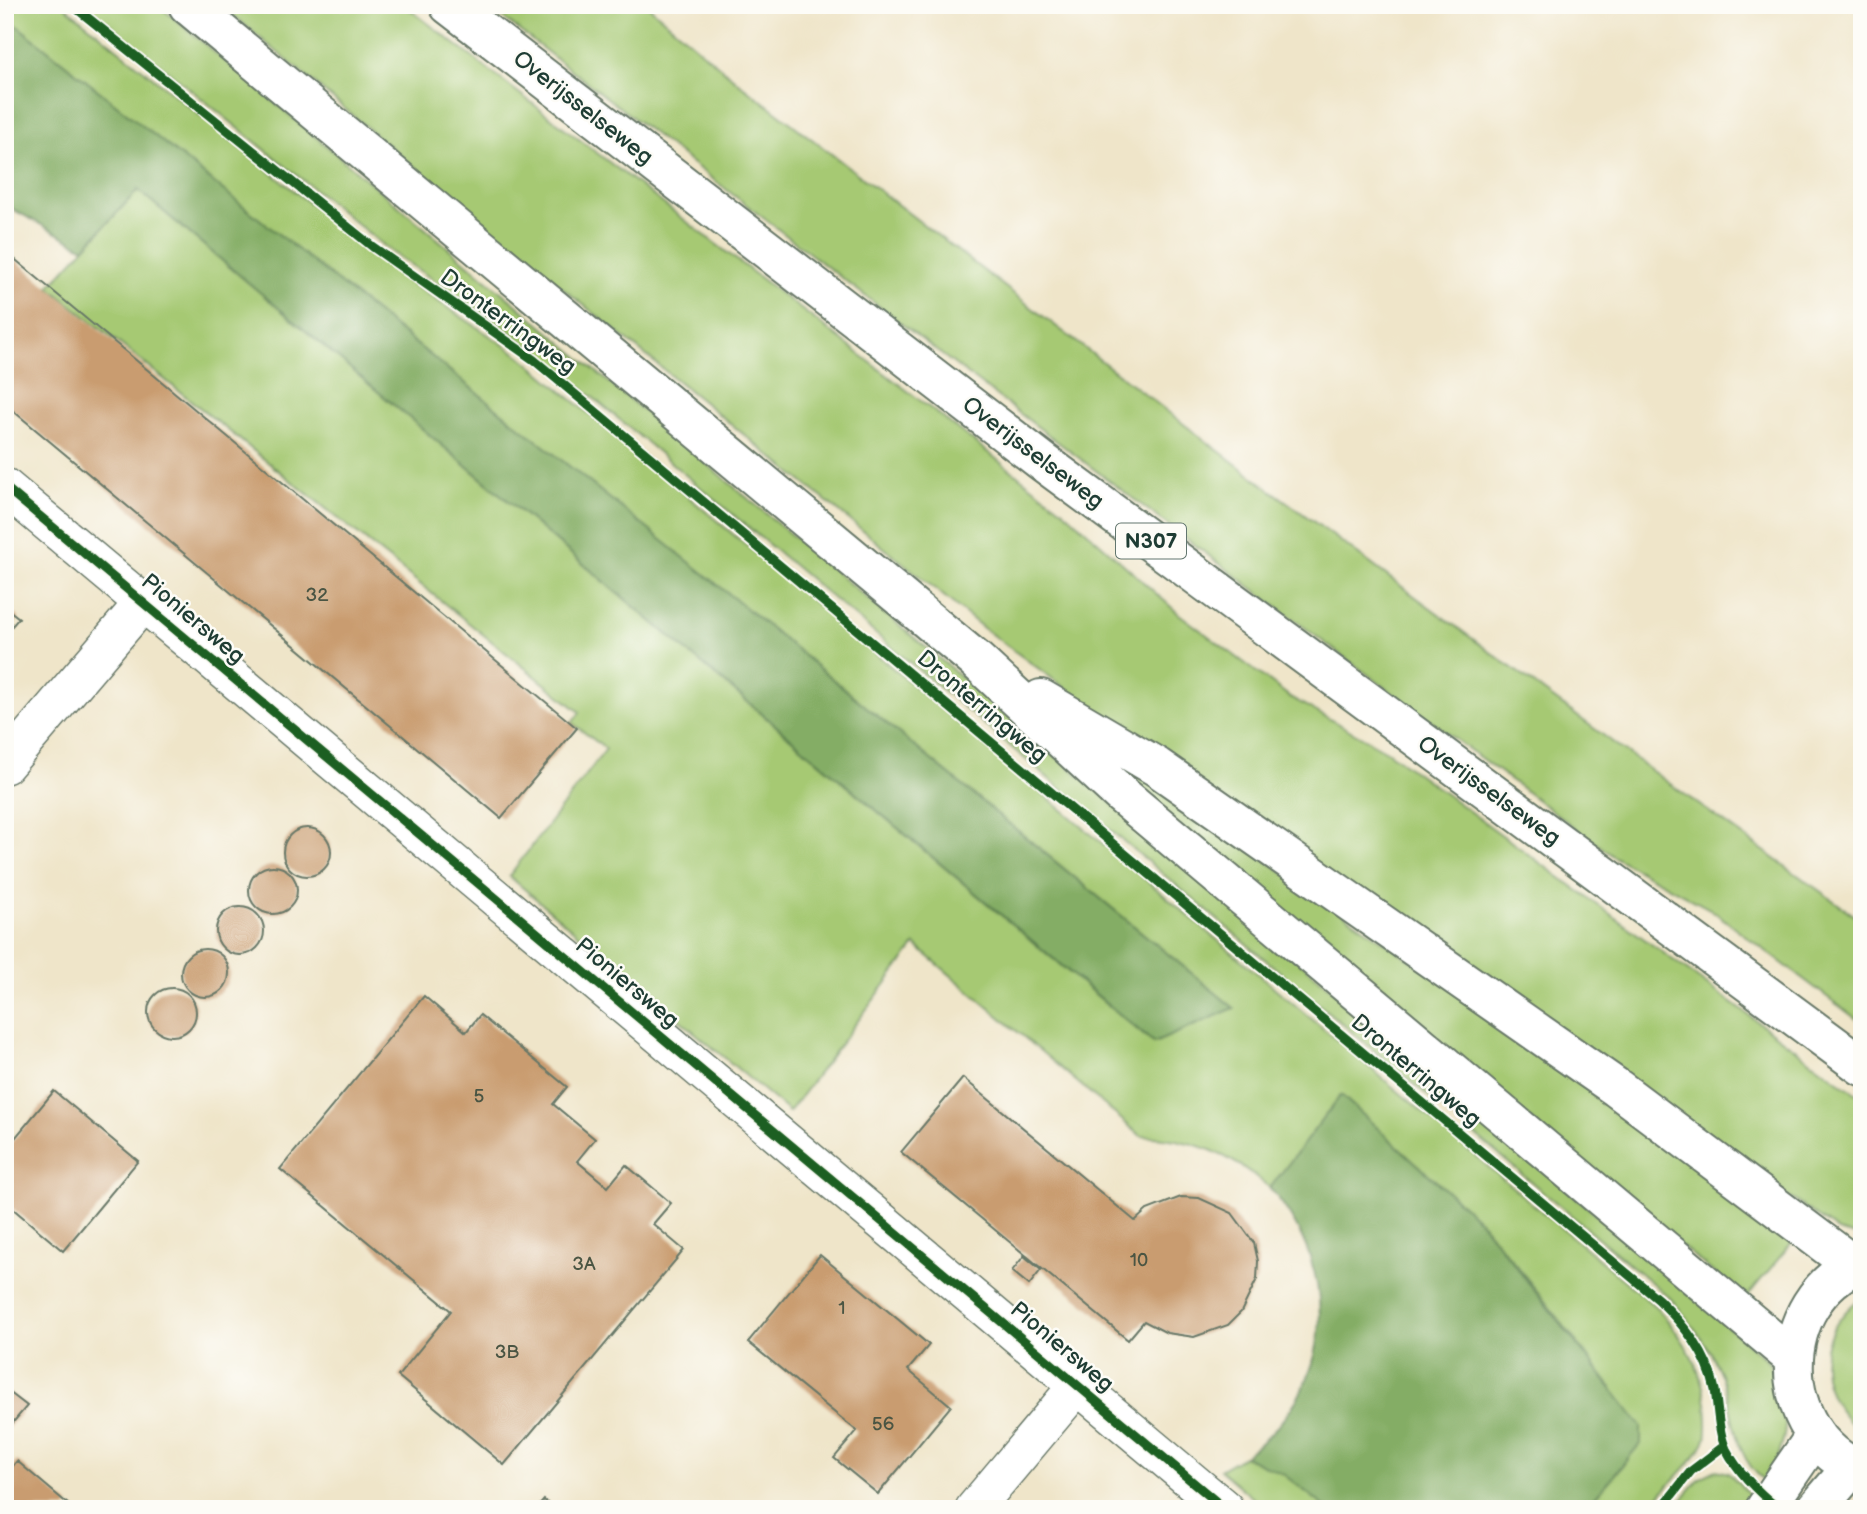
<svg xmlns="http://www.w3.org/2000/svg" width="1867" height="1514" font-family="'Balsamiq Sans',sans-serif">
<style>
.green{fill:#a6c973;stroke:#628354;stroke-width:2}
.forest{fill:#84ad65;stroke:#52754c;stroke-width:2}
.building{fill:#c99c70}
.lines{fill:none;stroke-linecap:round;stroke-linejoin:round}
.minor-casing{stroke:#687868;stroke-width:40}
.secondary-casing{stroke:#687868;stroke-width:42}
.trunk-casing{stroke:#687868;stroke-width:42}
.minor{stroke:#fff;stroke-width:37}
.secondary{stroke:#fff;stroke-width:38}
.trunk{stroke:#fff;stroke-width:38}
.cycleway-casing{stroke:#fdfcf7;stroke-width:13}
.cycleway{stroke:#1b5e20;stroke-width:9}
.labels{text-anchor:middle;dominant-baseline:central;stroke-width:5;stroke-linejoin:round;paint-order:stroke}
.number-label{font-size:19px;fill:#4a5543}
.shield{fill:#fdfcf7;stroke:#62766e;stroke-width:2}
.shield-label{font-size:21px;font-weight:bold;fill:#1f3d34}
.street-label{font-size:23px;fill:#1f3d34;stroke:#fdfcf7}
</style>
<rect width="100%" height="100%" fill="#fdfcf7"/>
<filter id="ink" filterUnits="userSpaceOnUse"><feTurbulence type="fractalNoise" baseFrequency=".0143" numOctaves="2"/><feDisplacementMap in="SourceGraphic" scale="14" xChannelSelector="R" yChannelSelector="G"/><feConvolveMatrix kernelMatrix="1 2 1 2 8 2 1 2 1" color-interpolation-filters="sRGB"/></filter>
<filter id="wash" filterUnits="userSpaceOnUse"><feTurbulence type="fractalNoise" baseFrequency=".00686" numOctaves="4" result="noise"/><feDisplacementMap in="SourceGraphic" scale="28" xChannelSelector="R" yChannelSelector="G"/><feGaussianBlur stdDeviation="1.57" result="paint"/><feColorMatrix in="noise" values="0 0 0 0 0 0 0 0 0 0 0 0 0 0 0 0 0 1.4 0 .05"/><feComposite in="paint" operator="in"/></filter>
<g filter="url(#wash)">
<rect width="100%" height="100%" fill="#efe5c9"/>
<!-- green -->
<path class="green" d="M5,5H63L400,276L519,355L1657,1308C1687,1341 1707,1375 1707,1420C1707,1429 1708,1439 1702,1447C1687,1469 1665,1487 1648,1509H1585L1628,1460L1612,1388L1534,1287L1480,1221L1341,1095L1270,1188C1231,1154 1193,1138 1141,1136L915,945L789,1112L509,876L606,749L572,723L580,712L49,287L138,190L1153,1043L1234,1008L703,573L5,16Z
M86,5H158L1192,870L1768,1361C1792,1406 1791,1438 1766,1482C1729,1454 1736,1409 1719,1370C1707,1343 1689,1320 1670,1298L578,385L504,327L393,253Z
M221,5H404L1063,510L1179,614L1290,697L1387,751L1862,1098V1238L1838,1231L1150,750L987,631L450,197Z
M486,5H647L740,84L1245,471L1649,769L1862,921V1023L1710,909L1616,858L1321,640L933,348Z
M1137,772L1523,1037L1795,1239L1745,1299L1129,784Z
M1862,1297V1434C1813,1394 1810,1336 1862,1297Z
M1244,1456L1283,1474L1328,1509H1266L1220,1470Z
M1716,1470L1729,1473L1754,1499L1745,1509H1673L1700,1478Z"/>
<!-- forest -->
<path class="forest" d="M5,16L703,573L1234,1008L1154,1043L138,190L84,248L14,210L5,202Z
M1341,1095L1480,1221L1641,1426V1443L1585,1509H1328L1283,1474L1244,1456C1338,1389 1342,1272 1270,1188Z"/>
<g id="blocks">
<!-- building -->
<path class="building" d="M5,251L577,728L501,818L5,404Z
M5,607L19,618L5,634Z
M283 852a24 24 0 1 1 48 0a24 24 0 1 1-48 0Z
M249 890a24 24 0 1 1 48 0a24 24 0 1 1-48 0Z
M216 931a24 24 0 1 1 48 0a24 24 0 1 1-48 0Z
M181 973a24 24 0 1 1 48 0a24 24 0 1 1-48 0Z
M148 1012a24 24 0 1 1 48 0a24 24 0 1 1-48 0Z
M424,996L466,1032L480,1015L567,1087L553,1104L595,1139L577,1161L608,1187L626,1165L671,1203L653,1224L684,1250L504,1465L398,1376L451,1311L280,1169Z
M963,1078L1135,1221L1147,1210L1181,1197L1199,1198L1232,1213L1254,1243L1258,1261L1257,1279L1241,1312L1228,1325L1194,1337L1167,1333L1144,1321L1128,1340L901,1152Z
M54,1091L138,1161L63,1251L5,1202V1150Z
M820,1255L929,1345L908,1370L951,1406L878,1494L834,1458L857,1431L748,1342Z
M1024,1256L1041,1270L1029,1285L1012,1271Z
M5,1389L27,1406L5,1432Z
M17,1461L69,1505L66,1509H5V1475Z
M544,1500L554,1509H536Z"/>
</g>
</g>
<g filter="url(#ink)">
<use href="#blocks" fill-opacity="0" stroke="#687868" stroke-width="2"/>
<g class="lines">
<defs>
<path id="minor" d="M5,487L1225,1509
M5,765L143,603
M974,1509L1078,1385"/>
<path id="secondary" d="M188,5L976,660L1123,796L1792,1357
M1041,699L1157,767L1617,1088L1853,1265
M1862,1262C1771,1299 1771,1434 1862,1471
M1765,1509L1815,1436
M1816,1509L1852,1467"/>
<path id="trunk" d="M449,5L1043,462L1862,1066"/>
</defs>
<!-- minor casing -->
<use href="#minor" class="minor-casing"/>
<!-- secondary casing -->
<use href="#secondary" class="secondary-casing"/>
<!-- trunk casing -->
<use href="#trunk" class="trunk-casing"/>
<!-- minor -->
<use href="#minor" class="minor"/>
<!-- secondary -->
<use href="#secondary" class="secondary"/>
<!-- trunk -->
<use href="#trunk" class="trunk"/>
<defs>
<path id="cycleway" d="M72,5L373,247L534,360L1659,1300C1684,1325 1708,1354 1715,1390C1718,1408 1718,1432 1726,1449C1738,1472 1759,1493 1779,1509
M5,487L1225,1509
M1661,1509L1691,1471L1724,1446"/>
</defs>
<!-- cycleway casing -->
<use href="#cycleway" class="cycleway-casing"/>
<!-- cycleway -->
<use href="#cycleway" class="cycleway"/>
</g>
</g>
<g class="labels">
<!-- number labels -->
<g class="number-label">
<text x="317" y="595">32</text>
<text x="479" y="1096">5</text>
<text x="1139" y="1260">10</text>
<text x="584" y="1264">3A</text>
<text x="842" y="1308">1</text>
<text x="507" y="1352">3B</text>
<text x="883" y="1424">56</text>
</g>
<!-- shield labels -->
<rect class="shield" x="1116" y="523.5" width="70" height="35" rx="5"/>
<g class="shield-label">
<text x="1151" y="541">N307</text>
</g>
<!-- street labels -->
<g class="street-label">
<text transform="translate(583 108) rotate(38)">Overijsselseweg</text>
<text transform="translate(508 322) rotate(36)">Dronterringweg</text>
<text transform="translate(1033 453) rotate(37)">Overijsselseweg</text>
<text transform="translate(193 619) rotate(40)">Pioniersweg</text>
<text transform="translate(982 707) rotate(40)">Dronterringweg</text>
<text transform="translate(1489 791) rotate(36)">Overijsselseweg</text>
<text transform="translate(627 983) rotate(40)">Pioniersweg</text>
<text transform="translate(1416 1071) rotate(40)">Dronterringweg</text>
<text transform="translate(1062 1347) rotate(40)">Pioniersweg</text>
</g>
</g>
<!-- margin -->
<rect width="1867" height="1514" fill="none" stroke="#fdfcf7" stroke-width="28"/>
</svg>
